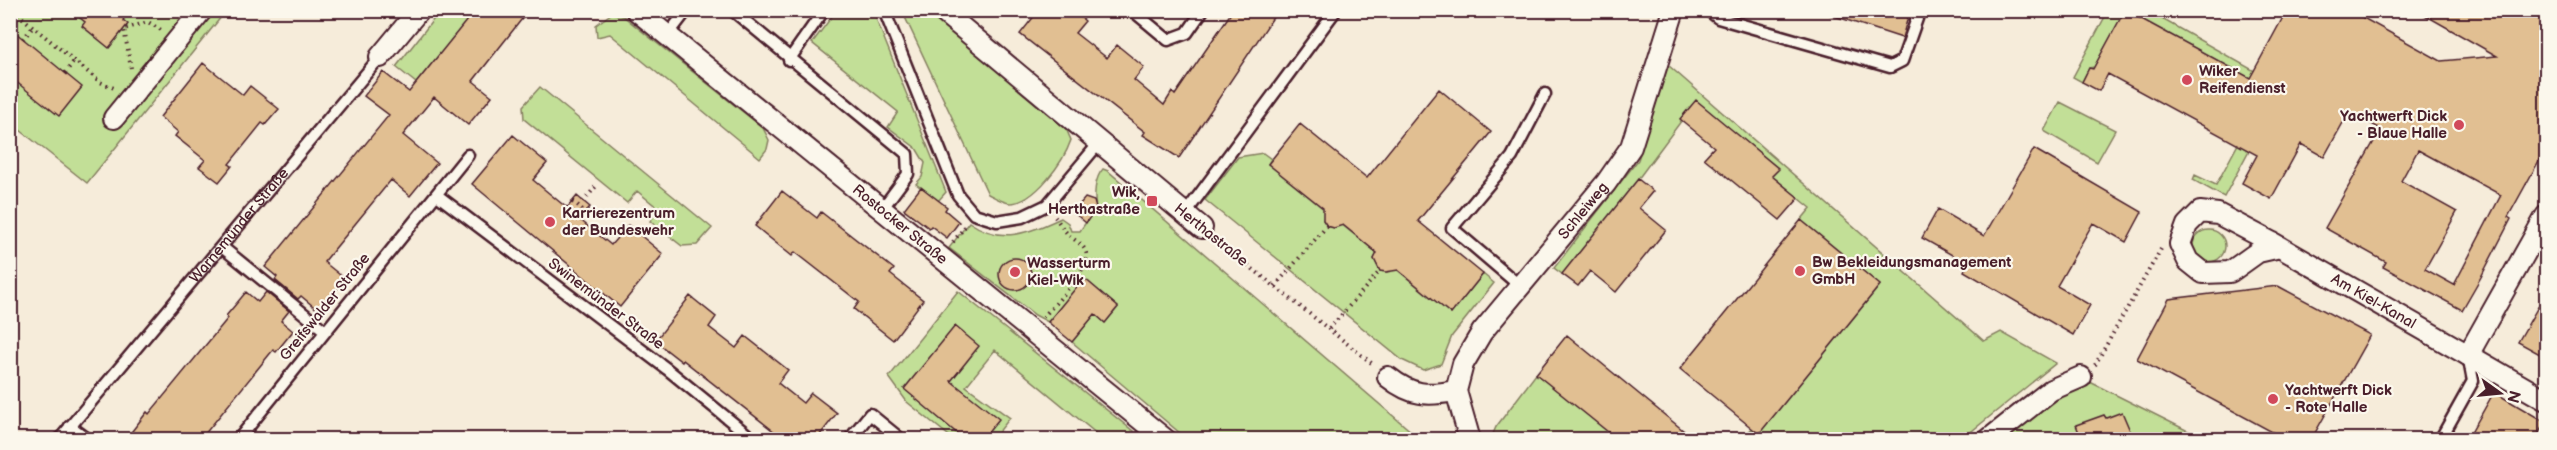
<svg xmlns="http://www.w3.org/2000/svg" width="2557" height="450" font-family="'Balsamiq Sans',sans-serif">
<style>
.green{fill:#c2df97;stroke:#867f61;stroke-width:1.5}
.building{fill:#e1bf92;stroke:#4a1f2b;stroke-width:1.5;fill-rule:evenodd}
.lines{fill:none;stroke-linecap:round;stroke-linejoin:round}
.lane-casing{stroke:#4a1f2b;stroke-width:15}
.street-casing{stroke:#4a1f2b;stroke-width:24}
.path{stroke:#4a1f2b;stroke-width:4;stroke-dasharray:1.5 4.5;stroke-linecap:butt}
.lane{stroke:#fbf7ec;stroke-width:10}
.street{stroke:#fbf7ec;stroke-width:20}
.poi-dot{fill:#d1495b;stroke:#fbf7ec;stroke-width:2}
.labels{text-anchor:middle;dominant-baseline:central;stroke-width:4.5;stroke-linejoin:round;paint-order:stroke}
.poi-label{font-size:15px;font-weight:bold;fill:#4a1f2b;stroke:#fbf7ec;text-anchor:start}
.street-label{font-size:15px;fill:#4a1f2b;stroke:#fbf7ec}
</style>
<rect width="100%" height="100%" fill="#f6ecda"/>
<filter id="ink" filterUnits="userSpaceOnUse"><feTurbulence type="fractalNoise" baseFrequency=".0167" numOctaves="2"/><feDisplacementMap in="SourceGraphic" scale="12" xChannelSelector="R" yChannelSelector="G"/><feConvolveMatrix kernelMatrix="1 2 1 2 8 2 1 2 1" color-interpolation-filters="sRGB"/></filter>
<g filter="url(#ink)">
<!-- green -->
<path class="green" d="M10,11H226L87,183L11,123Z
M440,11H475L416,83L396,67Z
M836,11H873L946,192L938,201L916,184L922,177L925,163L916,148L888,127L898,112L812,43Z
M889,11H926L1064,124L1071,140C1064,161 1035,203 1010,203C1004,203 994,197 988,194L903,13L891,16Z
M2108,11H2125L2094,67L2089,68L2082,82L2073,77Z
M2126,11H2148L2283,87L2224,197L2193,180L2195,175L2216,185L2268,88Z
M612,13L623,16L763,128L769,140L767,149L760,158L610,34L597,37L596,25Z
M1668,65L1984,341L2001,332L2056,363L1962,439H1739L1753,428L1759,433L1880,285L1801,220L1811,208L1772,176L1778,168L1696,101L1638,179L1562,274L1554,268L1638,160Z
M540,87L712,228L697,245L682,246L650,221L659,209L637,191L627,203L524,119L523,106Z
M2060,102L2115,130L2097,162L2044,131Z
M1263,153L1271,159L1268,164L1325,210L1323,220L1327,226L1334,228L1341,224L1377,253L1374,259L1380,271L1387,272L1395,268L1451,314L1483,274L1494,283L1452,336L1441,364L1423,370L1402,360L1205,200L1238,157Z
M1103,169L1108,171L1420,439H1187L1072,342L1095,314L1105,323L1118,307L1085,279L1048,322L1035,315L949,248L969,222C1002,245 1028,233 1061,218L1068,223L1071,231H1080L1096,208C1094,197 1094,178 1103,169Z
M2193 246a16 16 0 1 1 32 0a16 16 0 1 1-32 0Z
M958,291L1143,439H1103L995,350L966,386L1010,418L993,439H953L907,402L889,377Z
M1536,374L1618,439L1497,440L1493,434L1496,427Z
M2090,382L2204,439L1988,440L2051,390Z"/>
<!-- building -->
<path class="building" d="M70,10H130L123,20L128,24L109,48L82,26L85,22Z
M475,10H529L473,81L492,96L468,125L434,97L403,135L437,163L410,196L391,180L324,262L345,279L319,311L301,296L298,299L275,280L277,277L265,267L389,115L364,96L383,72L409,92Z
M1039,10H1072L1085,21L1075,33L1107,58L1117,45L1144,67L1134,80L1164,105L1172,92L1175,95L1233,10H1278L1179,158L1143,135L1145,132L1020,34Z
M1829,10H1910L1902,38L1828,14Z
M2125,10L2250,78L2287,10H2349L2441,61L2497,56L2416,10H2547V83L2543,81L2546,148L2508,217L2511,219L2481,277L2462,310L2383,267L2386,262L2325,228L2381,129L2349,112L2324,157L2301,144L2271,199L2242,183L2257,155L2108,74L2099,91L2082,82L2089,68L2093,69ZM2418,150L2501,195L2454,285L2425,269L2457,212L2401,181Z
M10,28L82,87L59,116L10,77Z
M203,63L243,95L250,86L279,109L265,125L262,123L229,164L232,166L219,182L199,167L205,160L175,136L178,132L160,117Z
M1439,89L1491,132L1418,221L1483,274L1451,314L1398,270L1386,272L1380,271L1374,259L1377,253L1343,225L1334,228L1327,226L1323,220V208L1268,164L1300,124L1367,178Z
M1696,100L1779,169L1772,176L1799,198L1780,220L1704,158L1714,147L1680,119Z
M513,135L547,163L533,180L567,208L577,196L590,207L579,219L611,245L628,225L663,254L620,307L472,184Z
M2034,149L2142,212L2126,242L2093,223L2057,286L2090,305L2073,335L1964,271L1968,264L1922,238L1938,209L1984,236Z
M1638,179L1653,191L1639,208L1666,230L1616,292L1590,271L1578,286L1562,274Z
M921,187L947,207L945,210L959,222L947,238L931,226L929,228L904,209Z
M782,191L817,218L821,212L894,269L890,274L923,300L893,340L854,309L859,302L795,252L792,256L755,226Z
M1085,198L1094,201L1096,208L1086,223L1073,212Z
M1801,220L1880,285L1759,434L1680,369Z
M999 274a16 16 0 1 1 32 0a16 16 0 1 1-32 0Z
M1084,278L1118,307L1105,323L1095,314L1072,342L1048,322Z
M2278,286L2370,335L2311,440H2287L2137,359L2169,299Z
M2547,291V358L2518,342Z
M246,292L258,302L266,292L289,311L281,321L293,331L276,352L273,350L200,440H125L147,412L149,414L228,318L226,316Z
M690,296L716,317L709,327L736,348L745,336L788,370L778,383L803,403L811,393L837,413L816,440H785L683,360L682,362L655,341Z
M955,326L979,346L951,381L999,419L982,440H965L904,389Z
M1567,335L1695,440H1618L1536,374Z
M2494,392L2545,422L2535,440H2467Z
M2122,412L2134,440H2082L2076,425L2104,415L2106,418Z"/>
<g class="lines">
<defs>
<g id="lane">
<path d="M732,10L907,154L908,174L882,209"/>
<path d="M884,10L958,195L974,214L997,221L1022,217L1047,205L1100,142"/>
<path d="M1132,10L1168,40L1187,33L1203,10"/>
<path d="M1708,10L1718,18L1890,67L1902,61L1920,10"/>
<path d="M667,36L687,10"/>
<path d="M789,60L824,10"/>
<path d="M437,195L667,369L754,440"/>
<path d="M1185,214L1336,10"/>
<path d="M222,247L324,330"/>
<path d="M1520,286L1452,228L1512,157L1545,94"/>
<path d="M70,426L89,440"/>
<path id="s1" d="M59,440L380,57"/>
<path d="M238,440L468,155"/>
<path d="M849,440L870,414L902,440"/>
<path d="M2440,440L2473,381L2468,355"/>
</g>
<g id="street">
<path id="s2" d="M636,10L1166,440"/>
<path d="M941,10L1202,228"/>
<path d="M380,57L419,10"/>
<path d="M114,118L202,10"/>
<path d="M2546,216L2468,355L2546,400"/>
<path id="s3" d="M2280,247L2258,252L2230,272L2203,273L2188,261L2180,244L2187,225L2200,212L2218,214L2271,242L2468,355"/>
<path d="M1388,377C1412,396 1427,396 1456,391"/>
<path id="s4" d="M1470,440L1456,391L1463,364L1482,332L1606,183L1631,147L1674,10"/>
<path d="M1988,440L2051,390L2081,377"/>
</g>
</defs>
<!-- lane casing -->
<use href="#lane" class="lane-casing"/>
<!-- street casing -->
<use href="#street" class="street-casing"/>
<!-- path -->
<path class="path" d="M13,10L100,82L114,88
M466,10L471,15
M23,39L33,27
M131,68L124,29L148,22L161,30
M65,73L74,61
M573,201L585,212L579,219L567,208Z
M583,202L597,185
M1215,239L1374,365
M953,242L967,224
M1275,286L1327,226
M1043,317C1054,305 1092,267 1086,252C1083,243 1071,239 1066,232C1062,228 1059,222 1055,217
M1329,329L1380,271
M2095,365L2161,249"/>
<!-- lane -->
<use href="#lane" class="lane"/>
<!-- street -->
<use href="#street" class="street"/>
</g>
</g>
<!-- markers -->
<g class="poi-dot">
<circle cx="2187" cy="80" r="6"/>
<circle cx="2459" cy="125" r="6"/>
<rect x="1146" y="195" width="12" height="12" rx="3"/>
<circle cx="550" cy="222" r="6"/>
<circle cx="1800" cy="271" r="6"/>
<circle cx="1015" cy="272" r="6"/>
<circle cx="2273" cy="399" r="6"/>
</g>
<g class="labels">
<!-- poi labels -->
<g class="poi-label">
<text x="2199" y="71">Wiker<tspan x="2199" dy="17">Reifendienst</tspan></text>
<text x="2447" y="116" text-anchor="end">Yachtwerft Dick<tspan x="2447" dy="17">- Blaue Halle</tspan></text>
<text x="1140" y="192" text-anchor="end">Wik,<tspan x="1140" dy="17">Herthastraße</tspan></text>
<text x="562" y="213">Karrierezentrum<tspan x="562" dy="17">der Bundeswehr</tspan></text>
<text x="1812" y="262">Bw Bekleidungsmanagement<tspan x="1812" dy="17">GmbH</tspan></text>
<text x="1027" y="263">Wasserturm<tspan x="1027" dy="17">Kiel-Wik</tspan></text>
<text x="2285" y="390">Yachtwerft Dick<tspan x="2285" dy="17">- Rote Halle</tspan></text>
</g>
<!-- street labels -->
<g class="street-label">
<text stroke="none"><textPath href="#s4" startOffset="274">Schleiweg</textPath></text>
<text stroke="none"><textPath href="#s2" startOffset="340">Rostocker Straße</textPath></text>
<text stroke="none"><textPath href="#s1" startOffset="280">Warnemünder Straße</textPath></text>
<text transform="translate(1211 235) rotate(39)">Herthastraße</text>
<text stroke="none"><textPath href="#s3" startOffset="357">Am Kiel-Kanal</textPath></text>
<text transform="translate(606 304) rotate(37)">Swinemünder Straße</text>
<text transform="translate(325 307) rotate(-51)">Greifswalder Straße</text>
</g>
</g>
<!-- margin -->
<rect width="2557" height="450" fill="none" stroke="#fbf7ec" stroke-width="36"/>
<rect x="18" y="18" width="2521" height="414" fill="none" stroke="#4a1f2b" stroke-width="2" filter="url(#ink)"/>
<!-- north arrow -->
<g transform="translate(2500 393) rotate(105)" stroke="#fbf7ec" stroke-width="4.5" paint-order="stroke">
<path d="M0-4.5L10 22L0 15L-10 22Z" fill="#4a1f2b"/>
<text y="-9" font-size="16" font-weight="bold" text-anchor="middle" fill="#4a1f2b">N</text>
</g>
</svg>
